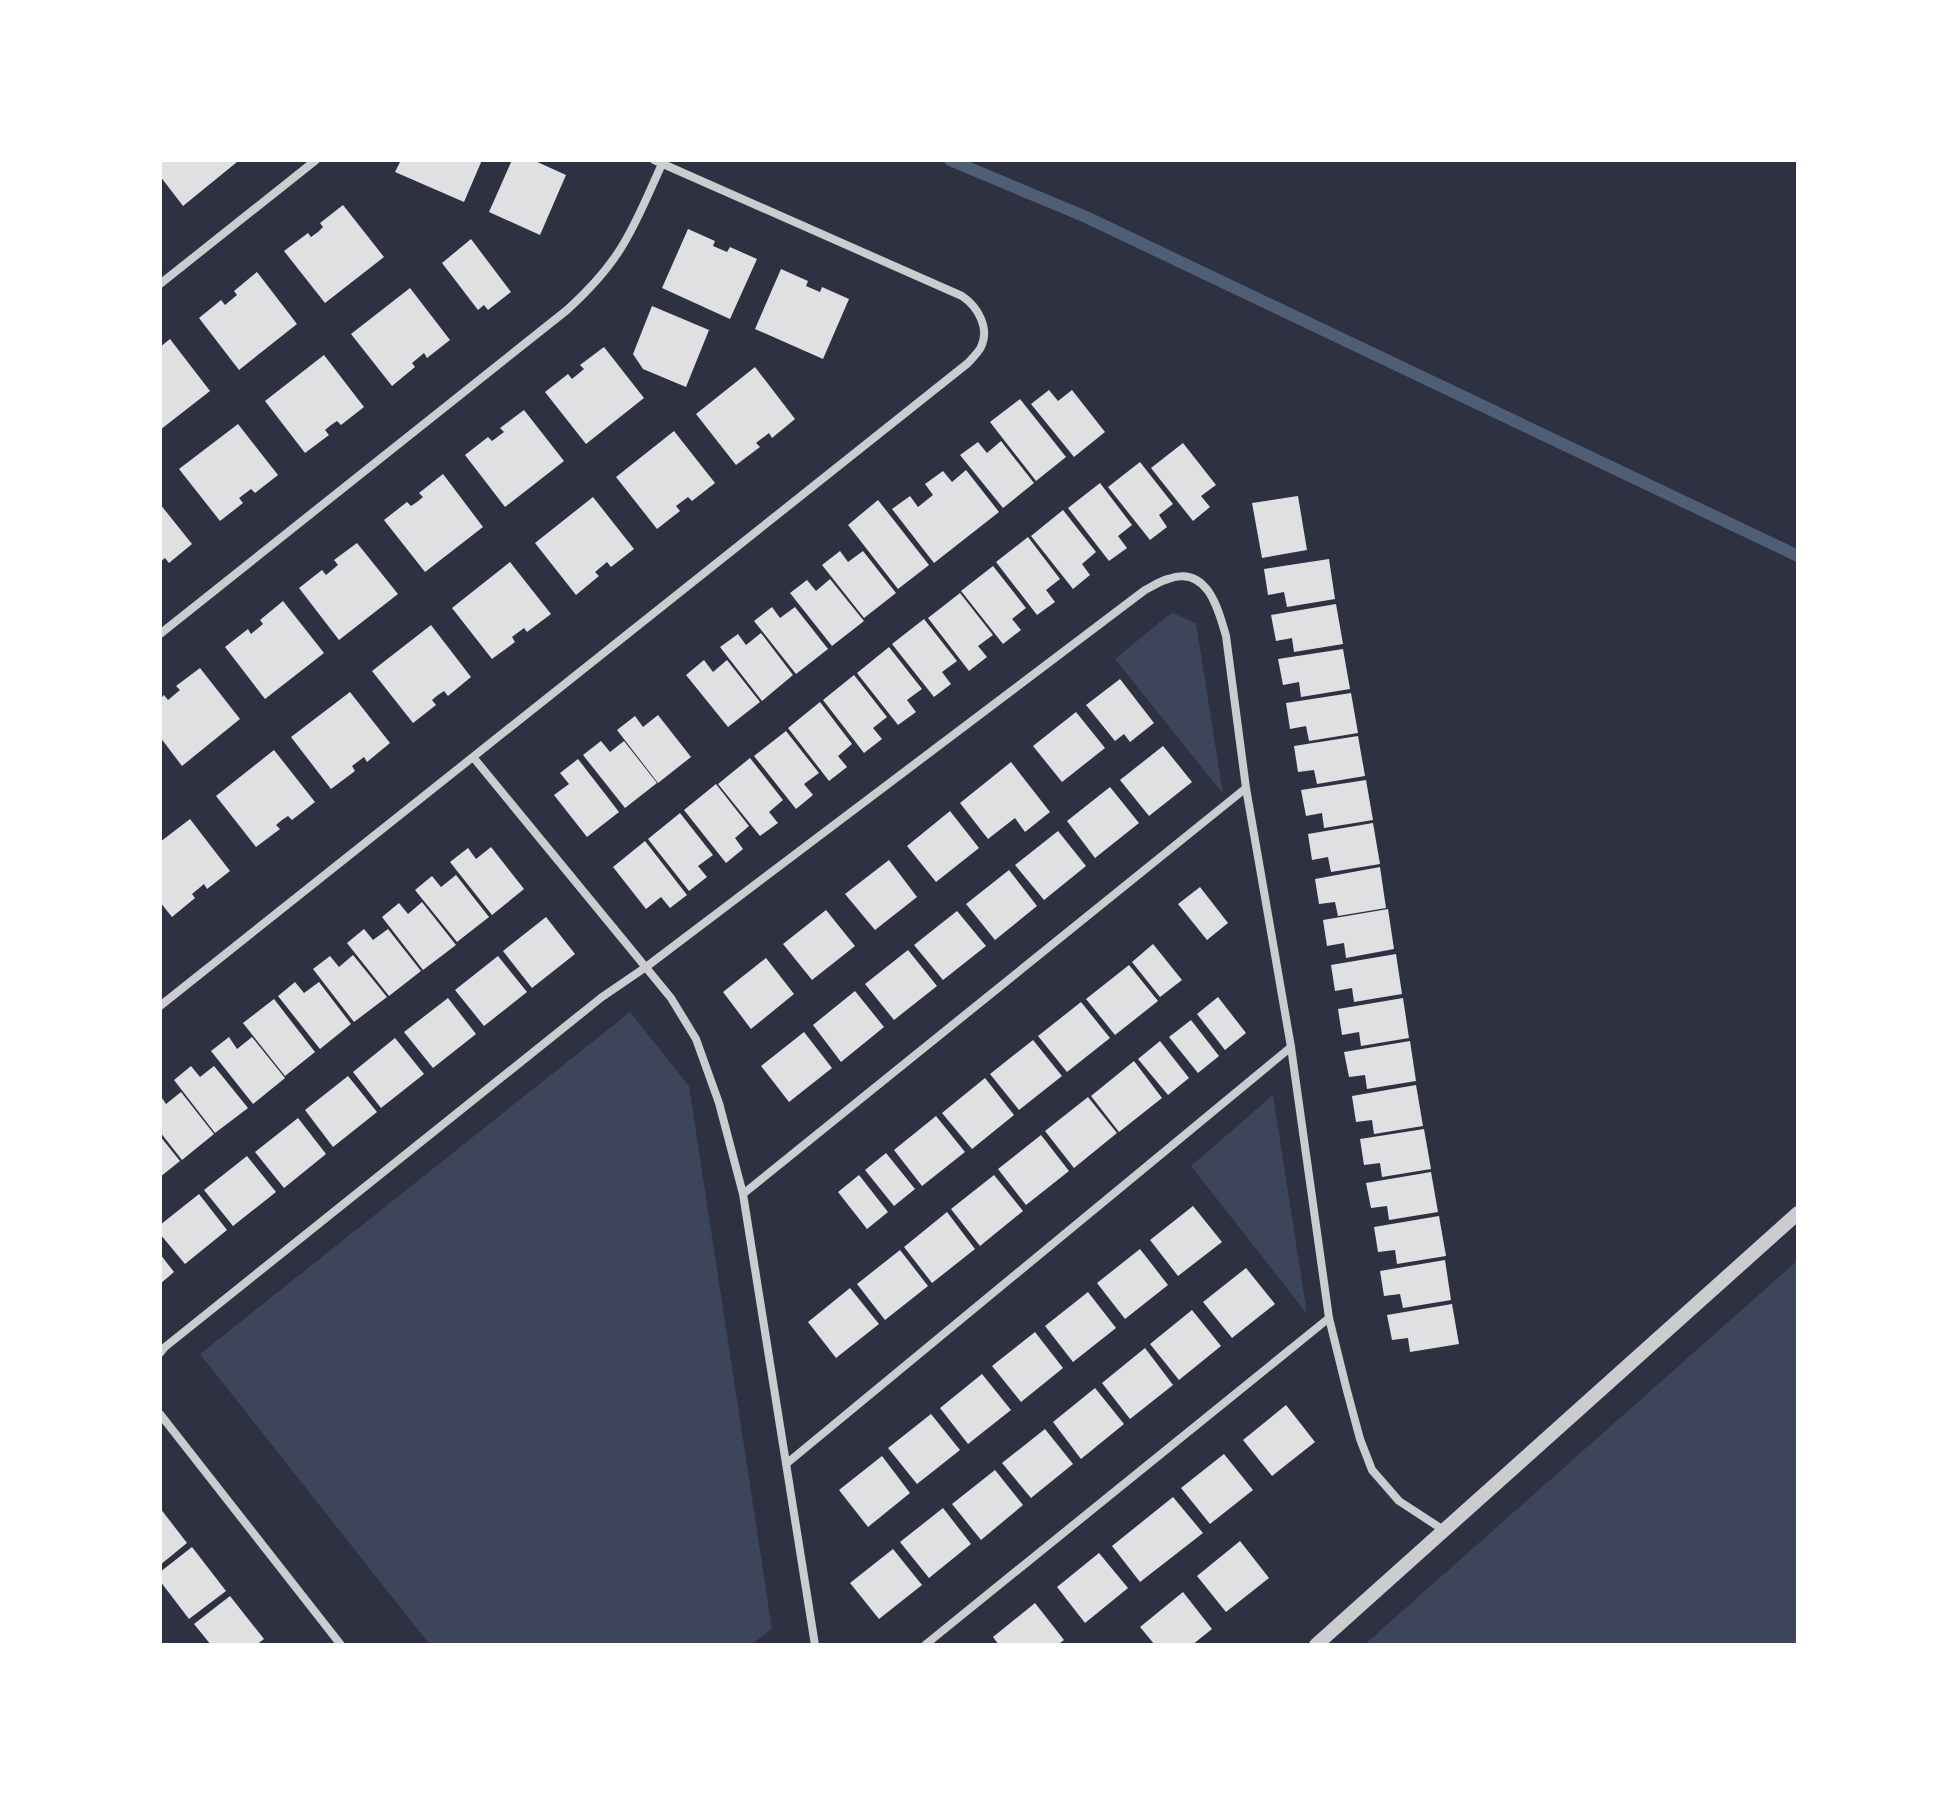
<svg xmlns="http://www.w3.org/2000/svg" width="1958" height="1805" font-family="Rubik,sans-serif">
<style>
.green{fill:#3c4559}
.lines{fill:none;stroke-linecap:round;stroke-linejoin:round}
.stream{stroke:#4f5d75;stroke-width:12}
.building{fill:#e0e0e3}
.minor{stroke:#caccd0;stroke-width:8}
.tertiary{stroke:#caccd0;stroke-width:14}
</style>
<rect width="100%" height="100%" fill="#2d3142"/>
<!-- green -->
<path class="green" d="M1173,613L1196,623L1223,794L1115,659L1166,617Z
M630,1012L689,1086L772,1629L751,1645H430L200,1354Z
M1273,1095L1307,1314L1191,1166Z
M1798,1260V1645H1364Z"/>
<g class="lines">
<!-- stream -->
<path class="stream" d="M950,160L1086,217L1798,556"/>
</g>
<!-- building -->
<path class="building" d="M160,160H235L237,162L183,206L160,176Z
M401,160H482L464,202L395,172Z
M512,160H533L566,175L540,235L489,212Z
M343,205L384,257L325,303L284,251L308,233L311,237L318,232L323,227L320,223Z
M688,229L715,241L713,246L727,252L730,247L757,259L730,319L662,288Z
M471,239L511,292L488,310L484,305L478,310L442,263Z
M781,269L808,281L806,286L820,292L822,287L849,299L823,359L755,329Z
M257,272L297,324L239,370L199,318L221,300L225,305L237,295L234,291Z
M410,288L450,340L427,358L424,353L412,363L415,367L392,386L351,334Z
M652,306L709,330L686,387L643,369L633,354Z
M170,339L210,391L160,430V347Z
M604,347L644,398L586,444L545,392L568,374L572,379L584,369L580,365Z
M324,355L364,407L341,425L337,421L331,425L325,430L329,435L305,453L265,401Z
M755,367L795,419L772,438L769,433L756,443L760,447L736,465L696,414Z
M1049,390L1058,401L1072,390L1105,432L1074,457L1031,404Z
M1020,399L1066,457L1036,481L990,422Z
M524,410L564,461L505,507L465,455L488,437L492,441L504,432L500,428Z
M238,424L278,475L255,493L251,489L239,498L243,503L220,521L179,469Z
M674,431L715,483L692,501L688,497L676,506L680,511L657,529L616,477Z
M1001,441L1034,483L1003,508L960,455L978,442L987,453Z
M1183,443L1216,485L1201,496L1210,507L1193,521L1151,468Z
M1140,462L1173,504L1159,515L1167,527L1150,540L1108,487Z
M966,470L999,512L934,563L892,509L910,496L918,507L933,495L925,484L943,471L952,482Z
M443,474L483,527L425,572L384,520L407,502L411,506L417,502L423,497L419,493Z
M1100,483L1132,525L1118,536L1127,548L1109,561L1068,508Z
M1298,496L1307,550L1262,558L1252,503Z
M593,497L634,549L611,567L607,562L595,572L599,576L576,595L535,543Z
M878,500L929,565L898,589L848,525Z
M160,504L192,544L169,563L165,558L160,562Z
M1063,510L1096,552L1082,564L1090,575L1073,589L1031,536Z
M1028,537L1060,579L1046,590L1055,602L1037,615L996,562Z
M357,543L398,594L339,640L299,588L322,570L326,575L338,565L334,560Z
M840,551L848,562L863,551L896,593L864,618L822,565Z
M1329,559L1335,599L1287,607L1284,592L1268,595L1264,569Z
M510,562L551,614L527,632L524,628L512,637L515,642L492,659L452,608Z
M993,566L1026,608L1012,619L1021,630L1003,644L961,591Z
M830,579L864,621L832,646L790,593L807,580L816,591Z
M960,593L993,635L978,646L987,657L969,671L928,618Z
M283,601L324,653L265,699L225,647L248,629L251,634L263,624L260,620Z
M1336,604L1343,644L1294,652L1292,638L1276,641L1271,615Z
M772,607L780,618L795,607L828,649L796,674L754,621Z
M924,619L957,661L942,672L951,684L934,697L892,644Z
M431,625L471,677L448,696L444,691L438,695L432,700L436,705L413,723L372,671Z
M761,633L793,675L762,701L720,647L738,634L746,645Z
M889,647L922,689L907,700L916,712L898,725L857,673Z
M1343,649L1350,689L1301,697L1299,682L1283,685L1278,659Z
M704,660L713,672L727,660L760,702L728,727L686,675Z
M200,668L240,719L182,766L160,737V699L164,695L168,700L180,690L176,686Z
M854,675L887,717L873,728L882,739L864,753L823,700Z
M1120,679L1154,723L1130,742L1124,734L1115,741L1086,705Z
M350,692L390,743L367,762L364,757L352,766L355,771L331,789L291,737Z
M1351,693L1358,733L1309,741L1306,726L1290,729L1286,703Z
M820,702L852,744L838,756L847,767L829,781L788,728Z
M1076,712L1105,748L1062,782L1033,746Z
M658,715L691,757L658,783L617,730L635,716L643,727Z
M786,731L819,773L804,784L813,795L796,809L754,756Z
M1358,736L1365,776L1317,784L1314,770L1298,772L1294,746Z
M601,741L610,752L624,741L657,783L625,808L583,755Z
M1163,746L1192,782L1149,816L1120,780Z
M274,750L315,802L292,820L288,816L282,820L276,825L280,829L256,847L216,796Z
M750,758L783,800L769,812L778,823L760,836L718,784Z
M578,759L619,812L587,837L554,795L569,784L560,773Z
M1011,762L1050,812L1025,832L1015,818L988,839L960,803Z
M1366,780L1373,820L1324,828L1322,813L1306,816L1301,790Z
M716,784L749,826L735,838L743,849L726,863L684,810Z
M1110,787L1139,823L1095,858L1067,821Z
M950,811L979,848L936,882L907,846Z
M680,813L713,855L698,866L707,877L689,891L648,839Z
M190,819L230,871L207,889L204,884L192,894L195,898L172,917L160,902V842Z
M1373,823L1380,864L1331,872L1328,857L1312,860L1308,834Z
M1058,831L1086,866L1044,900L1015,865Z
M645,841L687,895L670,908L661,897L646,909L613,867Z
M491,847L524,889L492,915L450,862L468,848L476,859Z
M889,860L917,897L875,930L845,894Z
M1380,867L1386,908L1338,916L1335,902L1319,904L1315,879Z
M1009,870L1037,906L995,940L966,904Z
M456,875L489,917L457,942L415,890L432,876L441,887Z
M1200,887L1228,923L1207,940L1178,904Z
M422,902L456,945L423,970L382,917L399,903L408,914Z
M1388,909L1394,949L1346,958L1344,943L1327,946L1323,920Z
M826,910L855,946L812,980L783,944Z
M957,911L986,946L943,980L914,945Z
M546,917L575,954L532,988L503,951Z
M364,929L373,940L388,929L421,971L389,996L347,943Z
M1153,944L1182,980L1160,997L1132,962Z
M908,950L937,986L894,1020L865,984Z
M1396,954L1402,994L1354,1002L1352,988L1335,991L1331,965Z
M353,955L387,997L354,1022L313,969L330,956L339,967Z
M498,956L527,992L484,1026L455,990Z
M766,958L794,994L751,1029L723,992Z
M1129,965L1158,1001L1115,1035L1086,999Z
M295,982L304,993L319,982L351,1024L320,1049L278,996Z
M855,991L884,1027L841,1062L813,1025Z
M1218,997L1246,1033L1225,1050L1197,1014Z
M448,998L476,1034L433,1068L404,1032Z
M1403,998L1409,1038L1361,1046L1359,1032L1342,1035L1338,1009Z
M274,999L315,1052L285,1076L243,1023Z
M1081,1002L1110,1038L1067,1072L1038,1036Z
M1191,1020L1219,1056L1198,1073L1169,1037Z
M804,1032L832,1068L789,1102L761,1066Z
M229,1037L237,1049L252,1037L285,1078L253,1104L211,1051Z
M395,1038L424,1074L381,1108L353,1072Z
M1033,1040L1062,1076L1019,1110L990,1074Z
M1160,1041L1189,1078L1168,1095L1138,1059Z
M1410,1041L1416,1081L1367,1089L1365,1075L1349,1077L1344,1052Z
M1134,1061L1162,1098L1119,1132L1091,1096Z
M191,1066L200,1077L214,1066L248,1108L215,1133L174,1080Z
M348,1076L377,1112L333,1147L305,1110Z
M985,1078L1014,1115L972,1149L942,1113Z
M1416,1085L1423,1126L1374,1134L1372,1120L1356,1122L1352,1096Z
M181,1092L214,1134L182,1160L160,1132V1095L166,1104Z
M1088,1097L1117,1133L1074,1168L1045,1131Z
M936,1116L965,1152L922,1186L894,1150Z
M298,1118L326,1154L284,1188L255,1152Z
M1424,1129L1431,1169L1382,1177L1380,1163L1364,1165L1360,1139Z
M1041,1135L1069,1171L1026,1205L998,1169Z
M160,1136L180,1161L160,1177Z
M886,1153L915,1189L894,1206L865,1170Z
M247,1156L276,1192L233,1226L204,1190Z
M1431,1172L1438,1212L1389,1220L1387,1206L1371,1208L1366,1183Z
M859,1175L888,1212L867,1229L838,1192Z
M994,1175L1023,1211L980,1246L951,1209Z
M199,1194L227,1230L185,1264L160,1234V1225Z
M1193,1206L1222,1242L1178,1276L1150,1240Z
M947,1212L975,1249L932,1283L904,1247Z
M1439,1216L1446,1256L1397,1264L1395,1250L1378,1252L1374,1227Z
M1140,1249L1168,1285L1125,1319L1097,1283Z
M900,1250L928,1286L885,1320L857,1284Z
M160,1254L174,1272L160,1284Z
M1445,1260L1451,1300L1403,1308L1400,1294L1384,1296L1380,1271Z
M1246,1268L1275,1304L1232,1338L1203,1302Z
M850,1288L879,1324L836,1358L808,1322Z
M1088,1292L1116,1328L1073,1362L1045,1326Z
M1452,1304L1459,1344L1410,1352L1408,1338L1392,1340L1387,1315Z
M1192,1310L1221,1346L1179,1380L1150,1344Z
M1035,1332L1063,1368L1021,1402L992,1366Z
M1145,1348L1173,1385L1130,1419L1102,1383Z
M982,1374L1011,1410L968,1444L940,1408Z
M1095,1388L1124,1424L1081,1459L1053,1422Z
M1286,1405L1315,1442L1272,1476L1243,1440Z
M931,1414L960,1450L917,1484L888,1448Z
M1045,1429L1073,1464L1031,1498L1002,1463Z
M1224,1454L1253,1490L1210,1524L1181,1488Z
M882,1456L910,1493L868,1527L839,1490Z
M995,1470L1023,1505L981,1540L952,1504Z
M1173,1497L1203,1533L1140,1582L1112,1546Z
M160,1508L187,1543L160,1565Z
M943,1508L971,1544L929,1578L900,1542Z
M1240,1541L1269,1578L1226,1612L1197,1576Z
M192,1547L226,1591L189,1619L160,1581V1572Z
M893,1549L922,1585L879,1619L850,1583Z
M1099,1553L1128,1588L1085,1623L1057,1587Z
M1183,1592L1212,1629L1192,1645H1155L1140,1627Z
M230,1596L264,1639L256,1645H211L194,1624Z
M1035,1603L1064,1640L1057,1645H999L993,1637Z"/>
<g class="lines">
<!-- minor -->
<path class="minor" d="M160,284L316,160
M160,634L567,310C589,290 609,269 624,243C639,218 650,190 662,164
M473,757L671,998L696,1039L719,1103L743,1194L815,1645
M160,1006L968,363C972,358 978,353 981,347C990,328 978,307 962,296L654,160
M743,1194L1246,788
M160,1353L165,1347L602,997L646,967L1145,590C1153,586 1160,581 1168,579C1207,565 1218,608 1226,636L1246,788L1291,1047L1329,1318L1346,1387L1360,1439L1372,1470L1399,1501L1445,1531
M160,1414L341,1645
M786,1464L1291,1047
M925,1645L1329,1318"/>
<!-- tertiary -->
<path class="tertiary" d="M1316,1645L1798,1213"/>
</g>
<!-- border -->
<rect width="1958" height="1805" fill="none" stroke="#ffffff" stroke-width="324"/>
</svg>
